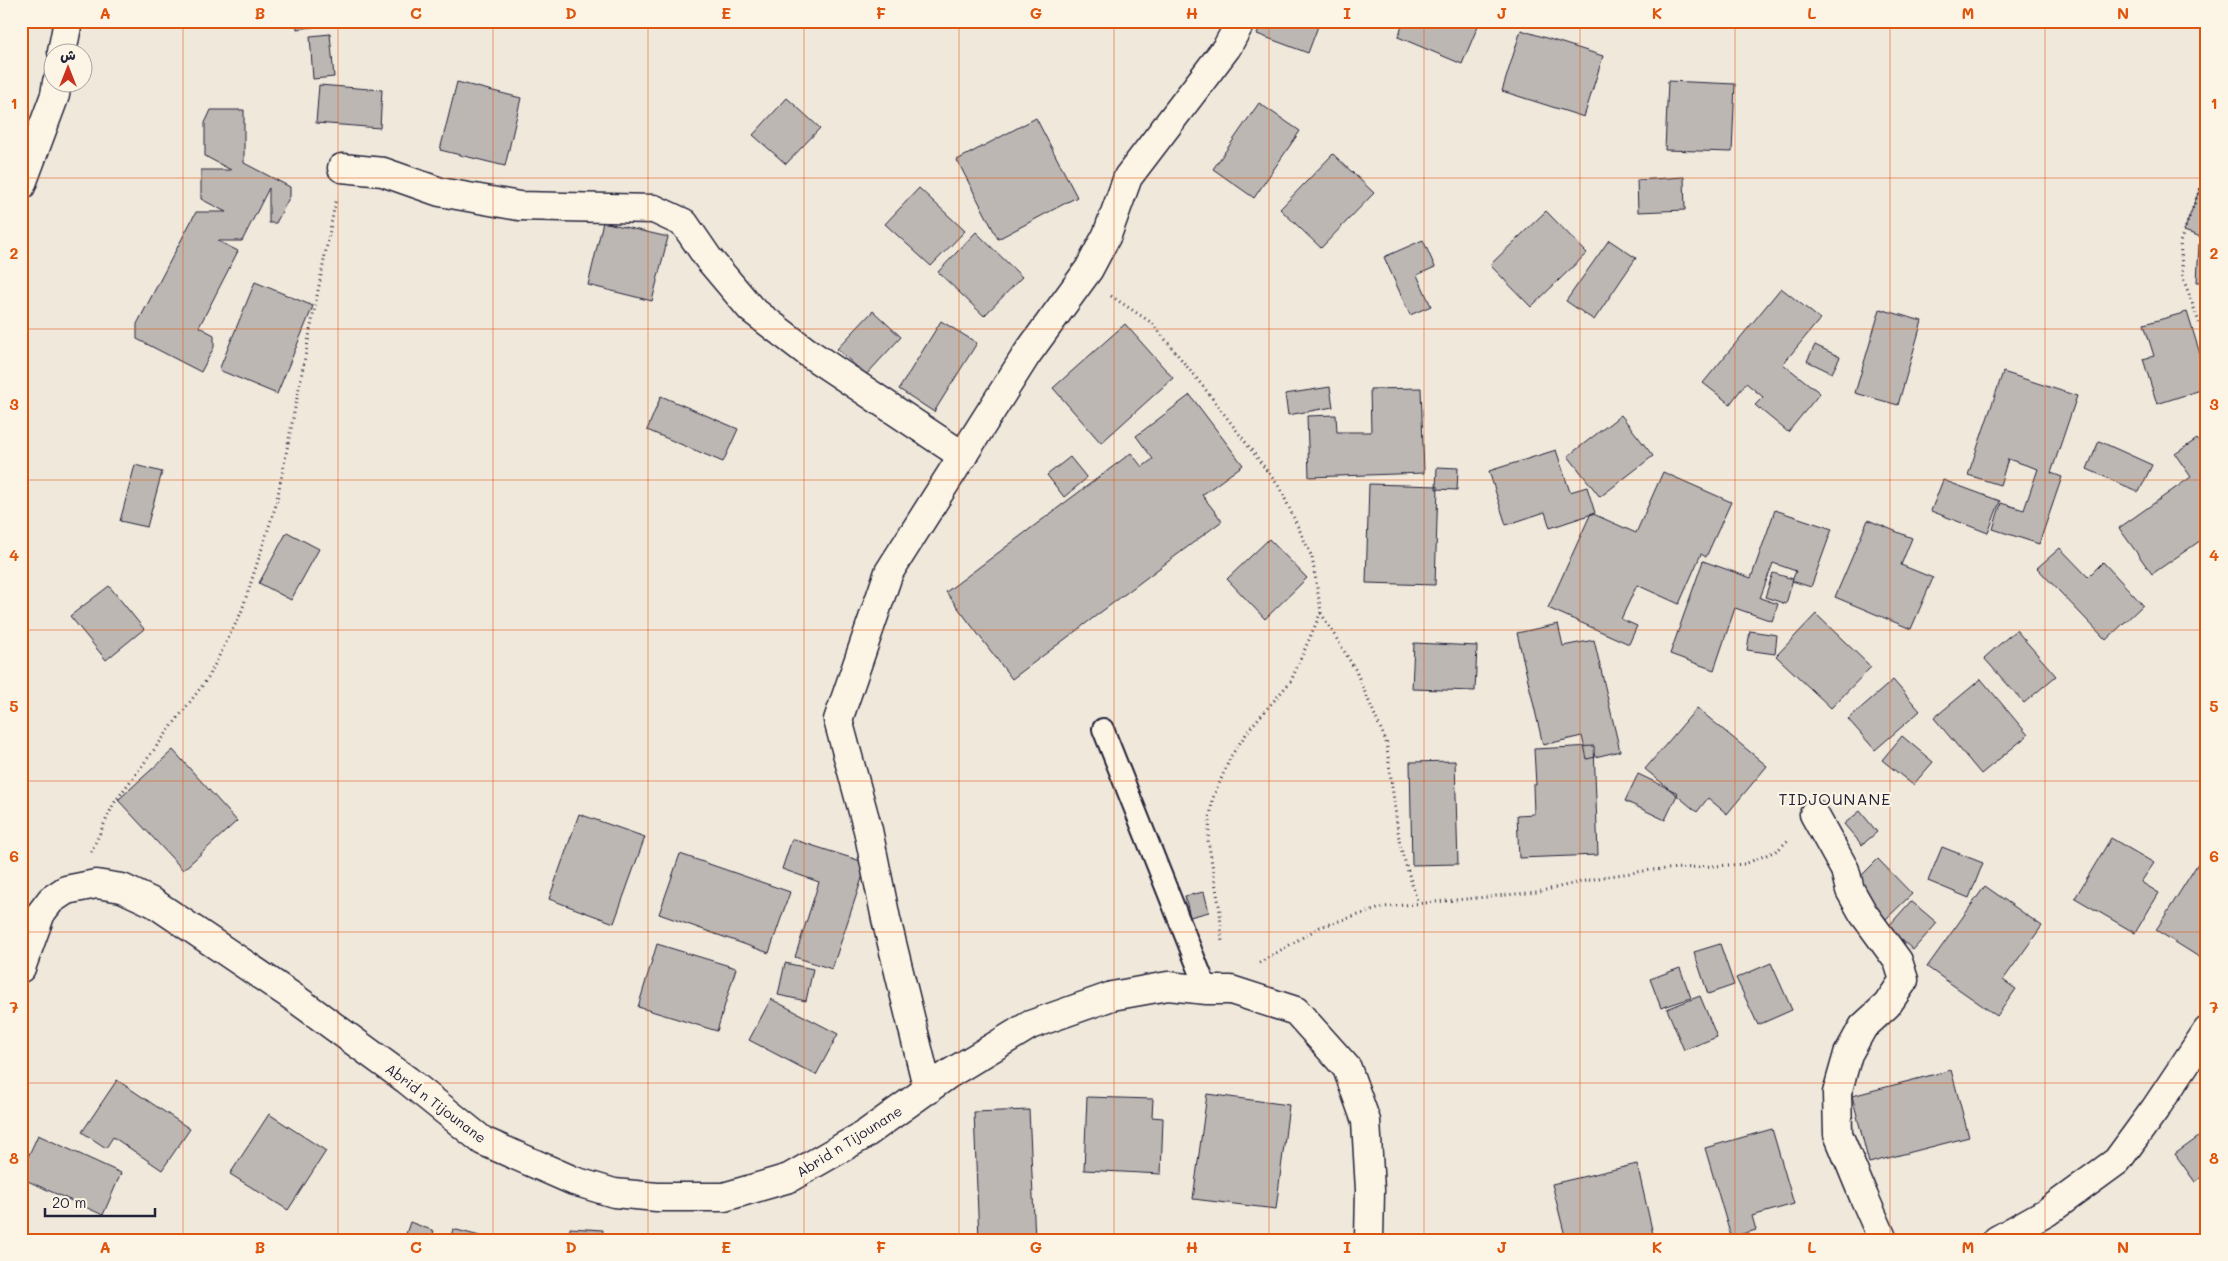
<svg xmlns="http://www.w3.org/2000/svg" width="2228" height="1261" font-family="Mali,'Playpen Sans Arabic',sans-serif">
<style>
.building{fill:#bcb7b3;stroke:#22223b}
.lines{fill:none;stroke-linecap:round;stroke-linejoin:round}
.service-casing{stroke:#22223b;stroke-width:24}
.pedestrian-casing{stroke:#22223b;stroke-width:31}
.minor-casing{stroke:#22223b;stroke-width:31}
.path{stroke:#22223b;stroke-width:3;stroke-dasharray:1 4;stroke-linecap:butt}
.service{stroke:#fcf5e5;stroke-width:20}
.pedestrian{stroke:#fcf5e5;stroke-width:28}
.minor{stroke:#fcf5e5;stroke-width:28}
.grid{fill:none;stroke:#de560e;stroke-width:1;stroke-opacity:0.55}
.labels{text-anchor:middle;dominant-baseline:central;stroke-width:4.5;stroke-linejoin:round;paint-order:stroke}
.street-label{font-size:14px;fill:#22223b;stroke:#fcf5e5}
.quarter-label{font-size:16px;letter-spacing:1px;fill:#22223b;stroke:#fcf5e5}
.neatline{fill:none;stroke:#de560e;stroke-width:2}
.grid-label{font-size:16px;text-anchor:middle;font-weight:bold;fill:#de560e}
</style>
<rect width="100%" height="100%" fill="#efe8db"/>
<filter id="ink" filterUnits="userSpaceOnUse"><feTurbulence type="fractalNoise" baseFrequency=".02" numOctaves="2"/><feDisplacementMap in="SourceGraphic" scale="10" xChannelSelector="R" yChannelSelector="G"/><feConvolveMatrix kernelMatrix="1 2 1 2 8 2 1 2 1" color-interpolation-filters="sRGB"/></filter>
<g filter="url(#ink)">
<!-- building -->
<path class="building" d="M296,21H327V25L297,29Z
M1262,21H1320L1308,53L1257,34Z
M1404,21H1480L1462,64L1398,37Z
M1521,30L1603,56L1584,117L1502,91Z
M330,34L334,77L313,79L310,36Z
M1668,81L1735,84L1732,152L1665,150Z
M457,82L521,98L505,166L440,150Z
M319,85L382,90L380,128L316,123Z
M787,98L820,128L786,164L753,135Z
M1259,103L1300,131L1254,198L1213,169Z
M211,110H244V163L290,187V196L276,223H269V188L242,241H218L238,251L199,327L214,335V347L201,372L137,339V324L196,212H226L201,199V170H231L205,156V123Z
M1036,118L1077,197L998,239L957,160Z
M1333,154L1374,193L1321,248L1280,209Z
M2207,169V239L2184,231Z
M1684,177L1685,210L1638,212L1637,180Z
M919,188L965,231L931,266L885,224Z
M1546,211L1587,253L1531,307L1490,265Z
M603,222L668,237L652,301L588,285Z
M976,232L1022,277L984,316L938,272Z
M1423,240L1435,267L1417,275L1431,306L1410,315L1384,257Z
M1609,240L1636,258L1594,320L1566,301Z
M2199,244H2207V282H2197Z
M255,282L313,306L277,394L219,370Z
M1781,288L1820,319L1783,364L1820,393L1788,432L1755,405L1763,397L1746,383L1730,404L1703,383Z
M1880,309L1922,321L1898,405L1855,393Z
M873,311L901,337L866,375L837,349Z
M2187,312L2207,376V388L2157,404L2143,359L2154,356L2144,324Z
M941,321L977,343L934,412L899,389Z
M1125,324L1173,378L1101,443L1053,388Z
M1815,345L1840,357L1832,373L1807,361Z
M2003,372L2077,396L2051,473L2062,477L2039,544L1993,529L2001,503L2024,510L2038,469L2008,459L2000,485L1968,475Z
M1330,387L1333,407L1288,415L1285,394Z
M1421,388L1424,473L1309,477L1307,416L1336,415L1337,432H1371L1370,389Z
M1190,395L1243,465L1202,495L1222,521L1012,679L946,592L1131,453L1142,467L1153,459L1136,436Z
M661,396L738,429L723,462L647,430Z
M1621,415L1653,456L1600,497L1568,456Z
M2197,439L2207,453V536L2152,574L2119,528L2191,477L2175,454Z
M2099,441L2152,465L2139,492L2087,469Z
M1556,450L1570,492L1587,487L1595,513L1550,528L1545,512L1506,525L1489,471Z
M1070,457L1087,478L1064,497L1047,475Z
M135,465L162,472L147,527L120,521Z
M1437,467L1458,468L1457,490L1436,489Z
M1663,472L1731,502L1706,557L1701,554L1679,604L1637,585L1621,619L1637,626L1629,644L1548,608L1591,513L1636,533Z
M1943,480L2000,501L1988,533L1931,511Z
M1369,484L1438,486L1435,585L1366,583Z
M1775,510L1832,529L1811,587L1792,581L1796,571L1773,563L1760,598L1778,604L1772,621L1735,608L1714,670L1670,654L1703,561L1751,578Z
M1868,520L1912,538L1901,565L1933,578L1911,629L1835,597Z
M287,532L319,549L291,600L259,583Z
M1269,539L1307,578L1265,619L1227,579Z
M2060,548L2088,577L2103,562L2143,605L2106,640L2037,568Z
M1773,573L1793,579L1786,604L1765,597Z
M109,586L144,629L106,660L70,616Z
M1816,614L1871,667L1831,708L1776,656Z
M1558,624L1563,646L1594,640L1620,751L1587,759L1582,736L1543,745L1517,633Z
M2016,630L2056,676L2024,703L1984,658Z
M1750,631L1777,635L1775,654L1747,650Z
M1414,643L1477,646L1475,691L1412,689Z
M1981,679L2028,735L1981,774L1934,718Z
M1893,680L1920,711L1875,750L1848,719Z
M1697,708L1767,766L1727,814L1708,798L1697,812L1645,769Z
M1902,736L1933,762L1913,785L1882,760Z
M1594,746L1598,855L1519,858L1517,815L1534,814L1533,785H1536L1534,749Z
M173,750L237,821L183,870L118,800Z
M1455,761L1458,864L1412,865L1410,762Z
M1638,774L1678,793L1665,820L1625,801Z
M1860,811L1877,832L1862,845L1844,824Z
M579,814L645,837L614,923L549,899Z
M2111,838L2154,863L2141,882L2159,893L2135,933L2075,898Z
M792,839L867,863L832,969L795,957L819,882L782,869Z
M1942,847L1983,863L1969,898L1928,881Z
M2207,849V962L2156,930Z
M680,854L790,892L769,953L659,914Z
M1878,859L1912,894L1886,919L1852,885Z
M1985,886L2042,926L2003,980L2016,989L1997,1016L1927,967Z
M1204,892L1209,912L1190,917L1185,896Z
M1911,901L1937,923L1913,950L1888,927Z
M657,944L736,968L717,1031L638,1007Z
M1720,944L1734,985L1708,994L1694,952Z
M785,963L813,969L806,1001L778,995Z
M1771,963L1792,1010L1758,1025L1736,978Z
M1680,968L1691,998L1661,1008L1650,979Z
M1700,996L1717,1037L1684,1050L1667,1009Z
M771,999L838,1034L816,1075L749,1040Z
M1951,1070L1969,1137L1869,1163L1852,1096Z
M117,1080L190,1129L162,1170L113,1137L106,1148L82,1132Z
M1207,1094L1289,1105L1276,1209L1193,1199Z
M1087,1097L1153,1099L1152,1117L1163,1118L1161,1174L1084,1170Z
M1029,1110L1035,1239L979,1240L974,1112Z
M269,1114L326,1151L288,1210L230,1174Z
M1772,1129L1794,1204L1752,1216L1756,1230L1731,1237L1705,1148Z
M2207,1131V1173L2195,1182L2175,1154Z
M38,1135L121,1173L103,1215L21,1178V1172Z
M1637,1164L1653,1234L1630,1240H1566L1552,1184Z
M410,1222L434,1231L431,1240H404Z
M570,1228L603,1230L602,1240H569Z
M453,1229L495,1240H450Z"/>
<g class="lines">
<defs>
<path id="service" d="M1103,729L1207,990"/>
<path id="pedestrian" d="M342,168L383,172L440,192L519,206L654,209L684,223L708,258L751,309L807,352L963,456
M1814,814L1845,870L1850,890L1863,913L1898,961L1904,980L1887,1005L1863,1027L1848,1054L1837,1093L1838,1134L1864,1197L1883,1240"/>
<path id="minor" d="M62,52L68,21
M21,186L55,95L57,82
M21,968L41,913L51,900L66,890L96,884L122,888L154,903L296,999L407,1080L483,1141L574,1181L614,1193L657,1197H724L789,1178L864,1135L949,1074L1030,1025L1112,996L1168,986L1207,990H1231L1296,1011L1347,1068L1366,1121L1370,1190L1369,1240
M928,1090L886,919L868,830L838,720L889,572L1027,354L1089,269L1107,235L1128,177L1227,47L1241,21
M1997,1240L2047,1212L2117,1161L2155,1109L2207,1031"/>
</defs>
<!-- service casing -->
<use href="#service" class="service-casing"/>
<!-- pedestrian casing -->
<use href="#pedestrian" class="pedestrian-casing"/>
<!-- minor casing -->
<use href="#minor" class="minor-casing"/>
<!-- path -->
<path class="path" d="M2207,170L2180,242L2183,278L2207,344
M1111,296L1152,323L1209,394L1280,488L1312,557L1321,612L1291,681L1251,727L1231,756L1212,800L1208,840L1220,911L1222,944
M1321,613L1355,669L1386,741L1400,846L1418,903
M91,852L114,803L208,678L241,613L276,505L336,199
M1259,963L1320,927L1384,907L1537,892L1603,877L1651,870L1745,864L1778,850L1789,839"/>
<!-- service -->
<use href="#service" class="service"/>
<!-- pedestrian -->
<use href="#pedestrian" class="pedestrian"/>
<!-- minor -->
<use href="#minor" class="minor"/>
</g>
</g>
<!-- grid -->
<path class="grid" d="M183,21V1240M338,21V1240M493,21V1240M648,21V1240M804,21V1240M959,21V1240M1114,21V1240M1269,21V1240M1424,21V1240M1580,21V1240M1735,21V1240M1890,21V1240M2045,21V1240M21,178H2207M21,329H2207M21,480H2207M21,630H2207M21,781H2207M21,932H2207M21,1083H2207"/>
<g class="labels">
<!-- street labels -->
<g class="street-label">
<text transform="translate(436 1103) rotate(37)">Abrid n Tijounane</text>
<text transform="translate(849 1141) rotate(-32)">Abrid n Tijounane</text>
</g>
<!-- quarter labels -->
<g class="quarter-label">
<text x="1835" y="798">TIDJOUNANE</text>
</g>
</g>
<!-- margin -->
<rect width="2228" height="1261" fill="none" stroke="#fcf5e5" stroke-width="55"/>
<!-- north arrow -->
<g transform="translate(68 68)"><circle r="24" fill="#fcf5e5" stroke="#a5a1a1"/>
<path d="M0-4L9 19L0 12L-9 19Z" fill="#c8321e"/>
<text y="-8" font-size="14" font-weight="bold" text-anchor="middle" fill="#22223b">ش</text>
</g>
<!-- scale -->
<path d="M45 1208v8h110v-8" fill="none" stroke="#22223b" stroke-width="2.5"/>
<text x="52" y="1208" font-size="15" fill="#22223b" stroke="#fcf5e5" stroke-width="4" paint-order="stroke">20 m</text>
<rect x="28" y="28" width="2172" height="1206" class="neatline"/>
<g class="grid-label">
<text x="105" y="19">A</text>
<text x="260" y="19">B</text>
<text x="416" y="19">C</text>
<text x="571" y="19">D</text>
<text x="726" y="19">E</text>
<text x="881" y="19">F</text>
<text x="1036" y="19">G</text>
<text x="1192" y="19">H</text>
<text x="1347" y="19">I</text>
<text x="1502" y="19">J</text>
<text x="1657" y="19">K</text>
<text x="1812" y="19">L</text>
<text x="1968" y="19">M</text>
<text x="2123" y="19">N</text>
<text x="14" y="109">1</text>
<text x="2214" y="109">1</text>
<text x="14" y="259">2</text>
<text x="2214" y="259">2</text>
<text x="14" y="410">3</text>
<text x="2214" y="410">3</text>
<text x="14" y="561">4</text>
<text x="2214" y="561">4</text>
<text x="14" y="712">5</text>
<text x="2214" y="712">5</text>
<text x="14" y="862">6</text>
<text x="2214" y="862">6</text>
<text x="14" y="1013">7</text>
<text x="2214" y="1013">7</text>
<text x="14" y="1164">8</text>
<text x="2214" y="1164">8</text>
<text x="105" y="1253">A</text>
<text x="260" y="1253">B</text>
<text x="416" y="1253">C</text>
<text x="571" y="1253">D</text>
<text x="726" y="1253">E</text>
<text x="881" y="1253">F</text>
<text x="1036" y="1253">G</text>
<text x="1192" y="1253">H</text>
<text x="1347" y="1253">I</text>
<text x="1502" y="1253">J</text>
<text x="1657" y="1253">K</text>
<text x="1812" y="1253">L</text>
<text x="1968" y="1253">M</text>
<text x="2123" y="1253">N</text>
</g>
</svg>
